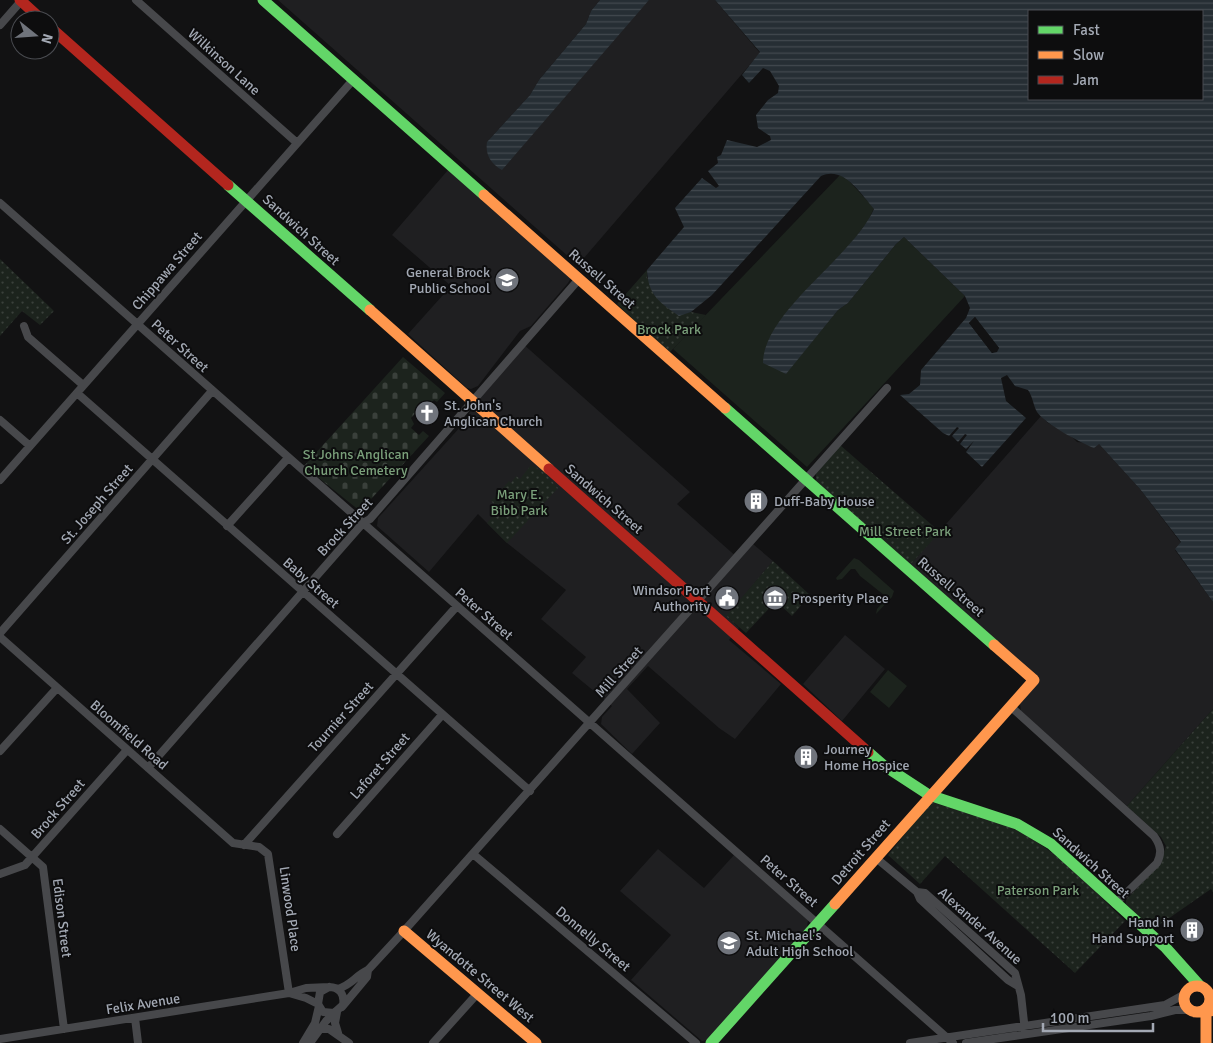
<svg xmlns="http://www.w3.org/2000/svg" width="1213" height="1043" font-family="Signika,sans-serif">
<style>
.built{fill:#1f1f21}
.grass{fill:#1c231d}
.cemetery{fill:url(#cemetery-stones)}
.park{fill:url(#park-dots)}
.water{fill:url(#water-rules);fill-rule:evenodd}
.pier{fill:#121213}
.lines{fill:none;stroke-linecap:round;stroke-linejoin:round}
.street{stroke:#47484b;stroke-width:8}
.fast{stroke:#63d668;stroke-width:11}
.slow{stroke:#ff974d;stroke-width:11}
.jam{stroke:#b3261e;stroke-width:11}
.labels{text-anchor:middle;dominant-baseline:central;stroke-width:4;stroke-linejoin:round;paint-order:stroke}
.street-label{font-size:14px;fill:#a3a9b4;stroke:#0d0d0e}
.poi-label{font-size:14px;fill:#a3a9b4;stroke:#0d0d0e;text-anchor:start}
.park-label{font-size:14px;fill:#7a9f7a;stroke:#0d0d0e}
</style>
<defs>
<pattern id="cemetery-stones" width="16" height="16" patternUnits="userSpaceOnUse" patternTransform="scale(1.25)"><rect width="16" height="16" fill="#1c231d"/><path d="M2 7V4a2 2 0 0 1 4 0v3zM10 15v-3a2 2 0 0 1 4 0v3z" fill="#3a403b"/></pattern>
<pattern id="park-dots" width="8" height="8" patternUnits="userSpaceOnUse" patternTransform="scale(1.25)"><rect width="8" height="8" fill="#1c231d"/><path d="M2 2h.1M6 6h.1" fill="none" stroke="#3a403b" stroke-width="1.8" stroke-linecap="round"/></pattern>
<pattern id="water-rules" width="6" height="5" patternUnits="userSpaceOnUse" patternTransform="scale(1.25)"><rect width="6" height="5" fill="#262e34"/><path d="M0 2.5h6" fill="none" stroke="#42494f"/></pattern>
</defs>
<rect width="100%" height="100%" fill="#121213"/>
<!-- built -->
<path class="built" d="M278,0H600L591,11L586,24L539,80L530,95L487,142L649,0H715L760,53L578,265Z
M448,170L572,276L568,283L531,326L520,331L478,386L471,389L467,388L408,334L451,286L392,235Z
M522,343L690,492L677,504L739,559L753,544L773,561L727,616L739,628L729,640L781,684L735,739L719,728L648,666L627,689L660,723L632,754L601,724L602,717L612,706L572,673L586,657L541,619L566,590L507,543L478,514L429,572L377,526L378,518L462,425L482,393Z
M1041,416L1048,423L1069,434L1077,442L1099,444L1140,489L1181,543L1175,550L1213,602V709L1127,806L1021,711L1020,704L1023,697L1039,678L910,565Z
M845,635L885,669L842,721L803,684Z
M658,849L704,888L734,855L808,920L807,928L711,1039L702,1041L631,980L671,935L620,891Z"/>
<!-- grass -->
<path class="grass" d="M840,175L849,181L874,208L868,221L850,245L809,287L786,373L838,310L848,303L896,244L904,237L965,296L807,467L673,349Z
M854,558L859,560L894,591L892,597L876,614L877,609L886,599L884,595L860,576L855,569H851L842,579L837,580L836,578Z
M888,670L907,686L889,708L870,692Z"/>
<!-- cemetery -->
<path class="cemetery" d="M403,357L445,393L437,402L434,400L426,408L423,405L411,418L414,424L411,428L419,435L423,431L429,436L360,511L304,466Z"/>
<!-- park -->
<path class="park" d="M0,259L54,311L40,325L22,311L0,336Z
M647,270V278L679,315L691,312L706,315L669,353L617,304Z
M840,445L940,532L910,565L816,482V473Z
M531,465C544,471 550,479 558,488L507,543L487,523L499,509L491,501L509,481L511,483L516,476L520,479Z
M773,561L810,595L792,616L776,601L746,633L726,616Z
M1213,709V892L1211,889L1152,930L1126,904V900L1160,864L1166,846L1161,837L1127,806Z
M930,803H935C960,812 988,816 1012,828C1056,849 1091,887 1125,921L1075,973L945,856L920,884L888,855Z"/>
<!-- water -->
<path class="water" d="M600,0H649L502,170C491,164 485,155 487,142L530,95L539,80L586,24L591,11Z
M715,0H1213V602L1175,549L1181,542L1140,489L1099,444L1094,448C1081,443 1045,424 1037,412C1033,405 1033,397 1028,390L1015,386L1007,375L1001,378L1006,401L1026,418L982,467L966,452L974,441L966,449L960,444L967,435L965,434L958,442L952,436L959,428L957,427L949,436L943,433L900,395L909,394L920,385L921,370L966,318L970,308L965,296L904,237L896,244L848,303L838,310L786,374L763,363C764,311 852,258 874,209C860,193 844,166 821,176L712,295L691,312L679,316C660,303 648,295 647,270L684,227L675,208L702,178L716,188L719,186L708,171L718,163L717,157L721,155L727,140L757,147L771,140L770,136L758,128L756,115L768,100L778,93L779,86L770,71L763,68L749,83L742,75L760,52ZM1029,11H1202V99H1029ZM975,317L999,348L992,353L969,323Z"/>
<!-- pier -->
<path class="pier" d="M975,317L999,348L997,352L992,353L969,323Z"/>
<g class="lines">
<!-- street -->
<path class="street" d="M136,0L296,142
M0,25L22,0
M0,203L953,1043
M24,326L28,337L83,385
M77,393L530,791
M0,420L30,446
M0,480L353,80
M227,526L288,458
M0,633L212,391
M0,637L233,843L259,847L268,854L289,993
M1010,706L1154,836C1161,846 1162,853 1157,863L1115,904
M0,751L57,688
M148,768L363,523L370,519L579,279
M0,829L43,867L64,1029
M337,834L442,715
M244,845L457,606
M473,854L696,1043
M876,858L917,892L920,899L1008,980L1018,986
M0,874L25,865L127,750
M917,892L925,893L1015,973L1021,995L1025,1031
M338,989C353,984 355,976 368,970L404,931L887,388
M289,993L306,998L318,1004
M342,1007L367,977L368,970
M337,1012L335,1023L338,1033
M135,1018L138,1043
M321,1029H329L349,1043
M0,1039L289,993L306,988L329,987C339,987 345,994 343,1005L334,1013L323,1012L318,1004L320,992L329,987
M303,1043L315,1023L319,1006
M310,1043L326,1021L336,1012
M433,1043L477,994
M910,1043L1165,1005L1185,994
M966,1043L1151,1016L1175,1010H1190"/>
<!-- fast -->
<path class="fast" d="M263,0L484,195
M228,185L370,310
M725,408L994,645
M868,752L883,765L929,795L1017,824L1051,844L1166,948L1200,986
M711,1043L835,904"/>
<!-- slow -->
<path class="slow" d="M484,195L725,408
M370,310L549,469
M835,904L1034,680L994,645
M404,931L536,1043
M1184 999a13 13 0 1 1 26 0a13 13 0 1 1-26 0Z
M1206,1043V1009L1211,1011"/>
<!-- jam -->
<path class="jam" d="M20,0L42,20
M50,27L228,185
M549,469L868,752"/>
</g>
<!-- icons -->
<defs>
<symbol id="school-disc" viewBox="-11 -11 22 22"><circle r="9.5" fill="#70747c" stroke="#0d0d0e"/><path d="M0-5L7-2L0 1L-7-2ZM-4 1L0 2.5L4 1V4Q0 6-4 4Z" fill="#fff"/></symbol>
<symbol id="church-disc" viewBox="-11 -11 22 22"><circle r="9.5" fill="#70747c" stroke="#0d0d0e"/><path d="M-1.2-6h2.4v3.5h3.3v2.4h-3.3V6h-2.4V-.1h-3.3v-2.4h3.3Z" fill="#fff"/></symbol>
<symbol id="building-disc" viewBox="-11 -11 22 22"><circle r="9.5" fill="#70747c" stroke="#0d0d0e"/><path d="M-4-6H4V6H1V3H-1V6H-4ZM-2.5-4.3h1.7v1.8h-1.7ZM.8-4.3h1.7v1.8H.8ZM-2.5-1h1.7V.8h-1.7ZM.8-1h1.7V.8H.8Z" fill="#fff"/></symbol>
<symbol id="civic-disc" viewBox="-11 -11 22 22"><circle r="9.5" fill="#70747c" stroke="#0d0d0e"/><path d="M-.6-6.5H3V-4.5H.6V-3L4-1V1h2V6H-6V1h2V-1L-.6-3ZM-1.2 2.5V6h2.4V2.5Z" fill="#fff"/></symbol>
<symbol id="museum-disc" viewBox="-11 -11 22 22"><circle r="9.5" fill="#70747c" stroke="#0d0d0e"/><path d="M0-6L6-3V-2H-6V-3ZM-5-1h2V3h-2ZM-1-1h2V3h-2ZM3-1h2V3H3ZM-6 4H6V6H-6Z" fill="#fff"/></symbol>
</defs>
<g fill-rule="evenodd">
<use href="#school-disc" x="493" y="266" width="28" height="28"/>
<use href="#church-disc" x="413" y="399" width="28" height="28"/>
<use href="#building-disc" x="742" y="487" width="28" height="28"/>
<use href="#civic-disc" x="713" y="584" width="28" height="28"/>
<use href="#museum-disc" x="761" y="584" width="28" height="28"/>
<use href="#building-disc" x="792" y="743" width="28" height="28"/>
<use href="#building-disc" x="1178" y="916" width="28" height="28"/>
<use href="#school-disc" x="715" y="929" width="28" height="28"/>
</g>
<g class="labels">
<!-- street labels -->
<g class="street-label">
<text transform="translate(224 62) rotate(42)">Wilkinson Lane</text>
<text transform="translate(301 230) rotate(42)">Sandwich Street</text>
<text transform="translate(167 271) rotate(-49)">Chippawa Street</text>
<text transform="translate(602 279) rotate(41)">Russell Street</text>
<text transform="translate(180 346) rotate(42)">Peter Street</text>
<text transform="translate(604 499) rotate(41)">Sandwich Street</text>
<text transform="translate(97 504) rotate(-49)">St. Joseph Street</text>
<text transform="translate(345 527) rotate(-47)">Brock Street</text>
<text transform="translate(311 583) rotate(41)">Baby Street</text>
<text transform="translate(951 587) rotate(41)">Russell Street</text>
<text transform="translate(484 614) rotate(41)">Peter Street</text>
<text transform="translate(619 672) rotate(-48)">Mill Street</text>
<text transform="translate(341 717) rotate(-48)">Tournier Street</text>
<text transform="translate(129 735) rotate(41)">Bloomfield Road</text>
<text transform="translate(380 766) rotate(-49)">Laforet Street</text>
<text transform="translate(58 809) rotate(-49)">Brock Street</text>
<text transform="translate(861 852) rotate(-49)">Detroit Street</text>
<text transform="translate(1091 863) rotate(42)">Sandwich Street</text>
<text transform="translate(789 881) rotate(41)">Peter Street</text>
<text transform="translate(290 909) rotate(82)">Linwood Place</text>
<text transform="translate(62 918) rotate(83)">Edison Street</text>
<text transform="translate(980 926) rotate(42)">Alexander Avenue</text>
<text transform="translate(593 939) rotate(40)">Donnelly Street</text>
<text transform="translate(480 976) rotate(40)">Wyandotte Street West</text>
<text transform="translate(143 1004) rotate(-9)">Felix Avenue</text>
</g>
<!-- poi labels -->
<g class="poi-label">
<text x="490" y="272" text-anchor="end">General Brock<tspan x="490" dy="16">Public School</tspan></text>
<text x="444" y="405">St. John's<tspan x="444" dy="16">Anglican Church</tspan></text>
<text x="774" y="501">Duff-Baby House</text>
<text x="710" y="590" text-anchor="end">Windsor Port<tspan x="710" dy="16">Authority</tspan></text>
<text x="792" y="598">Prosperity Place</text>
<text x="824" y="749">Journey<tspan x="824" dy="16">Home Hospice</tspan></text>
<text x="1174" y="922" text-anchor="end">Hand in<tspan x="1174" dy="16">Hand Support</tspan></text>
<text x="746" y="935">St. Michael's<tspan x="746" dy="16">Adult High School</tspan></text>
</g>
<!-- park labels -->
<g class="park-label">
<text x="669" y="329">Brock Park</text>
<text x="356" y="454">St Johns Anglican<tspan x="356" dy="16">Church Cemetery</tspan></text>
<text x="519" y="494">Mary E.<tspan x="519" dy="16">Bibb Park</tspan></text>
<text x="905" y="531">Mill Street Park</text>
<text x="1038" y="890">Paterson Park</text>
</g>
</g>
<!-- legend -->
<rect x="1028" y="10" width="175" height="90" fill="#0d0d0e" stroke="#494b50"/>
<rect x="1038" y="26" width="25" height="8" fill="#63d668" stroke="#494b50"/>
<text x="1073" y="35" font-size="15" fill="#a3a9b4">Fast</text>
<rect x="1038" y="51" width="25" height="8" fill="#ff974d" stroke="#494b50"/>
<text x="1073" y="60" font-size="15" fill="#a3a9b4">Slow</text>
<rect x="1038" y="76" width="25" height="8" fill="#b3261e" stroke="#494b50"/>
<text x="1073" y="85" font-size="15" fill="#a3a9b4">Jam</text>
<!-- north arrow -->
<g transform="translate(35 35) rotate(107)"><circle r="24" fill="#0d0d0e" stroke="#494b50"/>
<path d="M0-4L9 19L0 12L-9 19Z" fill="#70747c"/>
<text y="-8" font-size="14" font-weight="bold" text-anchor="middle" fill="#a3a9b4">N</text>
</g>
<!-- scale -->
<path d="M1043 1023v8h110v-8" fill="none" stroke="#a3a9b4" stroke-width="2.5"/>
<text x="1050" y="1023" font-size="15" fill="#a3a9b4" stroke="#0d0d0e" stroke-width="4" paint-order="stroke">100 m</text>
</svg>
